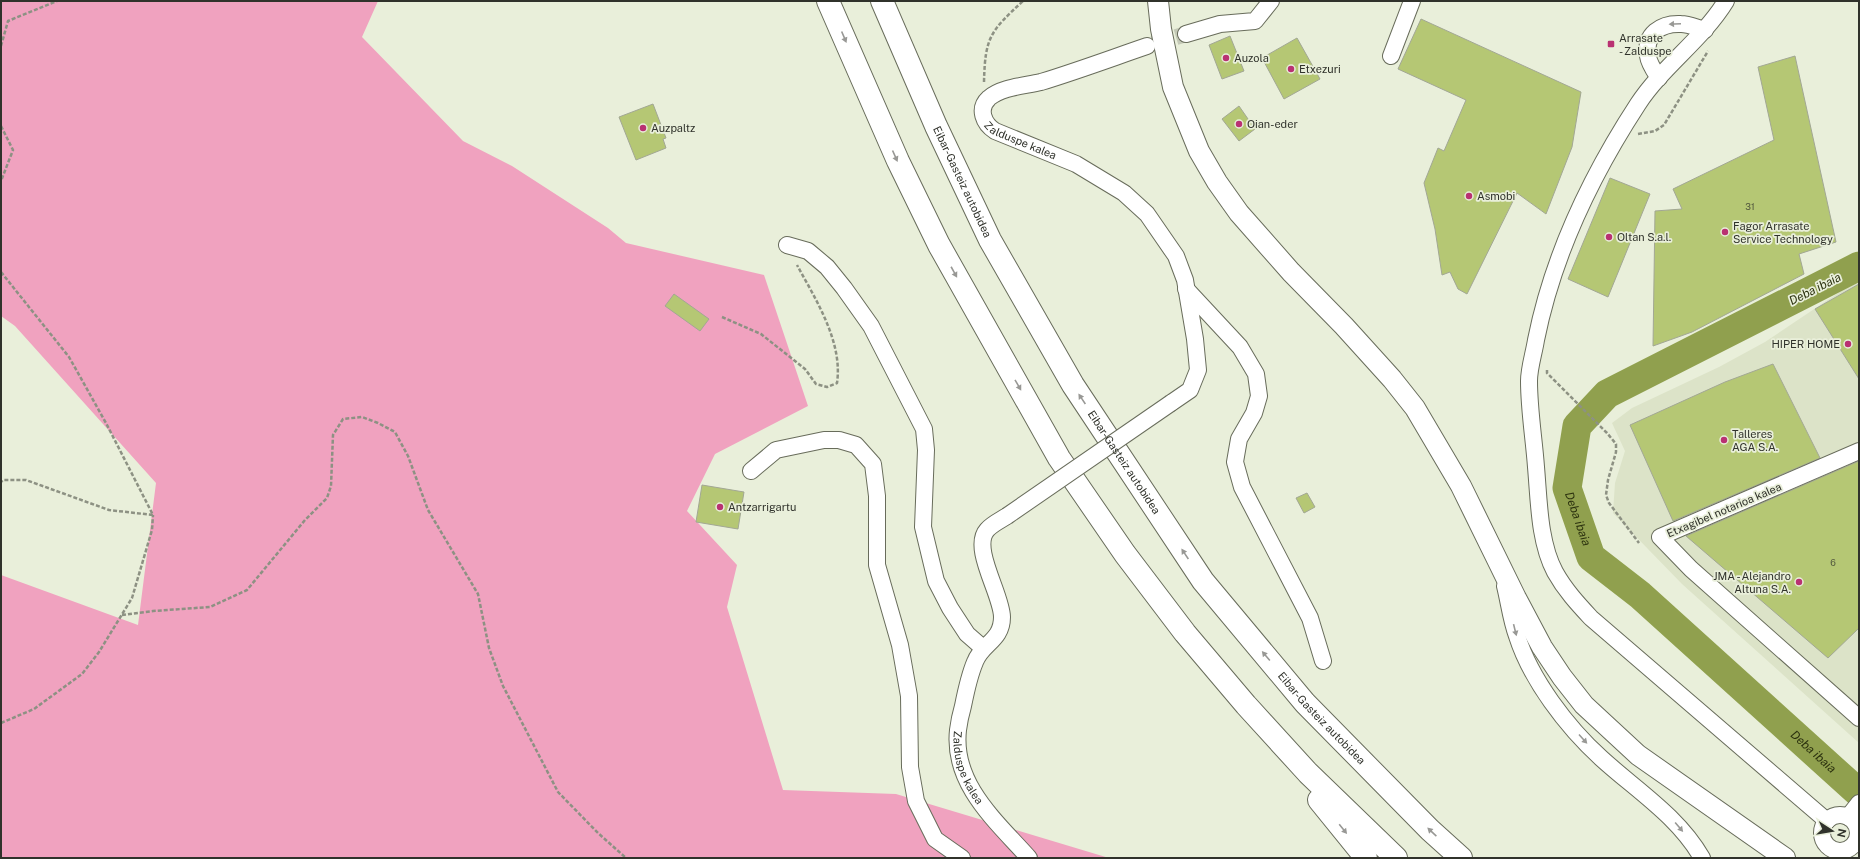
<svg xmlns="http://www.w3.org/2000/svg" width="1860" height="859" font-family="'Public Sans',sans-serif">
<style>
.built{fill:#dce3c8}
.green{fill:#f0a2bf}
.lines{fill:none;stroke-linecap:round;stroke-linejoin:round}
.river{stroke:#90a04e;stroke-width:29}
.building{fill:#b5c774;stroke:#a2a794}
.minor-tunnel{stroke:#c4c9b7;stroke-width:16;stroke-dasharray:16 8;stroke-linecap:butt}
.minor-casing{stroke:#686c5b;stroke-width:18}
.major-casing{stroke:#686c5b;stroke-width:22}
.highway-casing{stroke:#686c5b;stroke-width:24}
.path{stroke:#8d9183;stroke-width:2.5;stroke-dasharray:4 2;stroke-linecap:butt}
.minor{stroke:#fff;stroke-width:16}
.major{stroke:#fff;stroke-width:20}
.highway{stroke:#fff;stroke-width:22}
.minor-bridge-casing{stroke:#686c5b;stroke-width:18;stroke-linecap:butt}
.minor-bridge{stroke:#fff;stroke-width:16}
.oneway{fill:#989895}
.poi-dot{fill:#b93172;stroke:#e9efda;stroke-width:1.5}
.labels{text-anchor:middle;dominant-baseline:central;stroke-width:3.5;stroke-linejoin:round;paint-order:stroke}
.number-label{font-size:9px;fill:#51573d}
.poi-label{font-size:11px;fill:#30322b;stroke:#e9efda;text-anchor:start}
.street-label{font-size:11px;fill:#30322b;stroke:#e9efda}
.water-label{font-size:12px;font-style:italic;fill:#2c320f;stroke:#e9efda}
</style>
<rect width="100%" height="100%" fill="#e9efda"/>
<!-- built -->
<path class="built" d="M1859,279V743L1682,584L1613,513L1615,483L1625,451L1612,423L1632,408L1719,367L1765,342Z"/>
<!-- green -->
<path class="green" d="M1,1H378L362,37L463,141L512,166L608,228L626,243L764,275L808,406L715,454L687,511L737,565L727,607L783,790L896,794L1109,858H1V575L138,625L156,483L15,326L1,316Z"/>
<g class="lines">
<!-- river -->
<path class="river" id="s1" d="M1859,266L1607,394L1577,426L1567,488L1591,557L1640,595L1859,793"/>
</g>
<!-- building -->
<path class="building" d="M1421,19L1581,92L1572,147L1546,214L1517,193L1467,294L1458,289L1450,272L1442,275L1435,229L1424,183L1438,148L1444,151L1466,100L1398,69Z
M1230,36L1244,71L1222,79L1209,45Z
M1297,38L1320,79L1284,99L1262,58Z
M1795,56L1836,242L1799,254L1804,274L1692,332L1653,346L1655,211L1682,209L1673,189L1774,140L1758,67Z
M653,104L666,138L663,139L666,148L636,160L619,117Z
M1239,106L1255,129L1239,141L1222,119Z
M1610,178L1650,194L1608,297L1568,279Z
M1859,284V379L1815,309Z
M674,294L709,319L700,331L665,306Z
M1773,364L1820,458L1673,521L1630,425L1725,382Z
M1859,461V628L1828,658L1686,536Z
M702,485L744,492L738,529L696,522Z
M1307,493L1315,507L1304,513L1296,498Z"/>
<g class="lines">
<!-- minor-tunnel -->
<path class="minor-tunnel" d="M1153,44L1186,34"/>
<defs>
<g id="minor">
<path d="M1726,1C1702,40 1663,66 1638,104C1591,176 1553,255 1536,340C1534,353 1529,368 1529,381C1529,410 1534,439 1536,467C1539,501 1539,542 1555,572C1565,590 1578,604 1591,618L1827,821"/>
<path d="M1186,34L1220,24L1255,21L1271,1"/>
<path id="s2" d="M1147,46C1112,58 1077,71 1041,82C1024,86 1002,87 989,98C977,109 984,124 995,131L1076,164L1124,193L1147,214L1176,256L1185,280L1195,339L1198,370L1190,390L1171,403"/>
<path d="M1391,56L1412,1"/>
<path d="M1659,78C1655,72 1649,64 1648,56C1644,34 1661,23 1681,24C1689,24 1697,28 1705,30"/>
<path d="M787,245L808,251L827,267L844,288L871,326L924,429L926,450L923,527L936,581L950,608L967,634L983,648"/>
<path d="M1186,289L1240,347L1256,374L1259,396L1254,413L1239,439L1235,462L1242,487L1310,618L1323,661"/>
<path d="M1859,451L1660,537L1691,569L1859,718"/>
<path d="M751,471L776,450L824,440H839L856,445L873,464L877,496V565L900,645L909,696L910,767L916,801L935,839L962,858"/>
<path id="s3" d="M1007,516C1001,520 992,524 987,530C971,548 1002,595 1002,617C1002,641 982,643 975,662C969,676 966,691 963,706C961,713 959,722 958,730C952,784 996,821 1029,858"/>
<path d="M1505,586C1509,602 1511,620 1517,636C1531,680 1567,727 1601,758C1636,790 1678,816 1702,858"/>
<circle cx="1840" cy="833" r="18"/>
<path d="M1848,817L1859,803"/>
</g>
<path id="major" d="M1158,1L1161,29L1173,87L1199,151L1217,182L1239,213L1291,272L1344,326L1392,379L1415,408L1461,486L1516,598L1542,647L1562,677L1584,705L1638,755L1785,858"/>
<g id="highway">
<path d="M828,1L898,161L939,245L1059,458L1125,554L1185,633L1246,705L1308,773L1396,858"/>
<path id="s4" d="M882,1L936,126L990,240L1073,385L1203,581L1305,703L1430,830L1461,858"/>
<path d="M1319,800L1366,858"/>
</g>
</defs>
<!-- minor casing -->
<use href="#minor" class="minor-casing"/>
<!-- major casing -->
<use href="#major" class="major-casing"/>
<!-- highway casing -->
<use href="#highway" class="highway-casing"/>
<!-- path -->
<path class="path" d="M1,46L8,21L57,1
M984,82C985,36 991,31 1023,1
M1,126L13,150L1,181
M1638,134L1655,131L1664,125L1708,51
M1,272L69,357L106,423L153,515L109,510L26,480H3L1,482
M722,317L761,334L805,369L816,384L827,387L837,383C843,342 816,300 797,265
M1547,370V373L1607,433L1616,444V452L1608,480L1606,495L1609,503L1639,543
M122,615L153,611L210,607L247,590L305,520L327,498L331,486L333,435L343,419L362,417L378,423L395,432L408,456L428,510L478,594L489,648L503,686L558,792L598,833L626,858
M1,723L34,709L82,674L99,652L132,598L152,530L153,515"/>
<!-- minor -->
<use href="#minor" class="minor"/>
<!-- major -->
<use href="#major" class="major"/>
<!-- highway -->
<use href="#highway" class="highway"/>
<defs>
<path id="minor-bridge" d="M1007,516L1171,403"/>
</defs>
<!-- minor-bridge casing -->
<use href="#minor-bridge" class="minor-bridge-casing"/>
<!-- minor-bridge -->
<use href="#minor-bridge" class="minor-bridge"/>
</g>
<!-- one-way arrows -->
<defs><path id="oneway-solid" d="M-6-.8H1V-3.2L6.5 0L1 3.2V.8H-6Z"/></defs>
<g class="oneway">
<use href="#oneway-solid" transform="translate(1675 24) rotate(177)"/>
<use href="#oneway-solid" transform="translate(844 37) rotate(67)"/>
<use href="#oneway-solid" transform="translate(895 156) rotate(66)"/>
<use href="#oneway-solid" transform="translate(954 272) rotate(61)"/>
<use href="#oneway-solid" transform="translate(1018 385) rotate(60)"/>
<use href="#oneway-solid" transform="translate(1082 399) rotate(-124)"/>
<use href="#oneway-solid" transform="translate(1185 554) rotate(-124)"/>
<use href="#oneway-solid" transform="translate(1515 630) rotate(76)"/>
<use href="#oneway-solid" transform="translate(1266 656) rotate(-130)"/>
<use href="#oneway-solid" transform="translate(1583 739) rotate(48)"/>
<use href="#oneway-solid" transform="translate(1679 827) rotate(50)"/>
<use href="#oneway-solid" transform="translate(1343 829) rotate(51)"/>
<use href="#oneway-solid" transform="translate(1432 832) rotate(-137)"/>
</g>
<!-- markers -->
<g class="poi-dot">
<rect x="1607" y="40" width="8" height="8" rx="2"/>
<circle cx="1226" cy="58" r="4"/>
<circle cx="1291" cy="69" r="4"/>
<circle cx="1239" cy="124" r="4"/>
<circle cx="643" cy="128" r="4"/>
<circle cx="1469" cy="196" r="4"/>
<circle cx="1725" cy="232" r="4"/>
<circle cx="1609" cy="237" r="4"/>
<circle cx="1848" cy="344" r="4"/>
<circle cx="1724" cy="440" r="4"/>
<circle cx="720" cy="507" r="4"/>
<circle cx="1799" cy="582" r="4"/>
</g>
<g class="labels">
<!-- number labels -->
<g class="number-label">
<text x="1750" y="206">31</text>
<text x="1833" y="562">6</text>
</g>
<!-- poi labels -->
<g class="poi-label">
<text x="1619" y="38">Arrasate<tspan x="1619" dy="13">- Zalduspe</tspan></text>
<text x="1234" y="58">Auzola</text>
<text x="1299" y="69">Etxezuri</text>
<text x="1247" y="124">Oian-eder</text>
<text x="651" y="128">Auzpaltz</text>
<text x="1477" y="196">Asmobi</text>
<text x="1733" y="226">Fagor Arrasate<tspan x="1733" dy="13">Service Technology</tspan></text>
<text x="1617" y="237">Oltan S.a.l.</text>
<text x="1840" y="344" text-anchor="end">HIPER HOME</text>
<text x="1732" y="434">Talleres<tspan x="1732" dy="13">AGA S.A.</tspan></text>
<text x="728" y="507">Antzarrigartu</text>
<text x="1791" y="576" text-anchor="end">JMA - Alejandro<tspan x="1791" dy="13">Altuna S.A.</tspan></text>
</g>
<!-- street labels -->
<g class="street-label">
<text stroke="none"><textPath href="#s2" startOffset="233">Zalduspe kalea</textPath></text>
<text stroke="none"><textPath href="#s4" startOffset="198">Eibar-Gasteiz autobidea</textPath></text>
<text stroke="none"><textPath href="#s4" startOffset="522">Eibar-Gasteiz autobidea</textPath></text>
<text transform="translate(1724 510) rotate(-23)">Etxagibel notarioa kalea</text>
<text stroke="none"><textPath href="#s4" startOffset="846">Eibar-Gasteiz autobidea</textPath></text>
<text stroke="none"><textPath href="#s3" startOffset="279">Zalduspe kalea</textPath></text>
</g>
<!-- water labels -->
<g class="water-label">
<text transform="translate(1815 289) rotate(-27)">Deba ibaia</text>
<text stroke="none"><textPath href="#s1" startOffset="422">Deba ibaia</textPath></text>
<text stroke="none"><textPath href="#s1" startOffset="758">Deba ibaia</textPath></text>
</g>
</g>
<!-- border -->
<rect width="1860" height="859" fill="none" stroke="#30322b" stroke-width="4"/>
<!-- north arrow -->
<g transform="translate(1832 831) rotate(102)" stroke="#e9efda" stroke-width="3" paint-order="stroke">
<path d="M0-3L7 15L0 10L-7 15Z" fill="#30322b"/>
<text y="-6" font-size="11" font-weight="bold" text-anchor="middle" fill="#30322b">N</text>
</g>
</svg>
